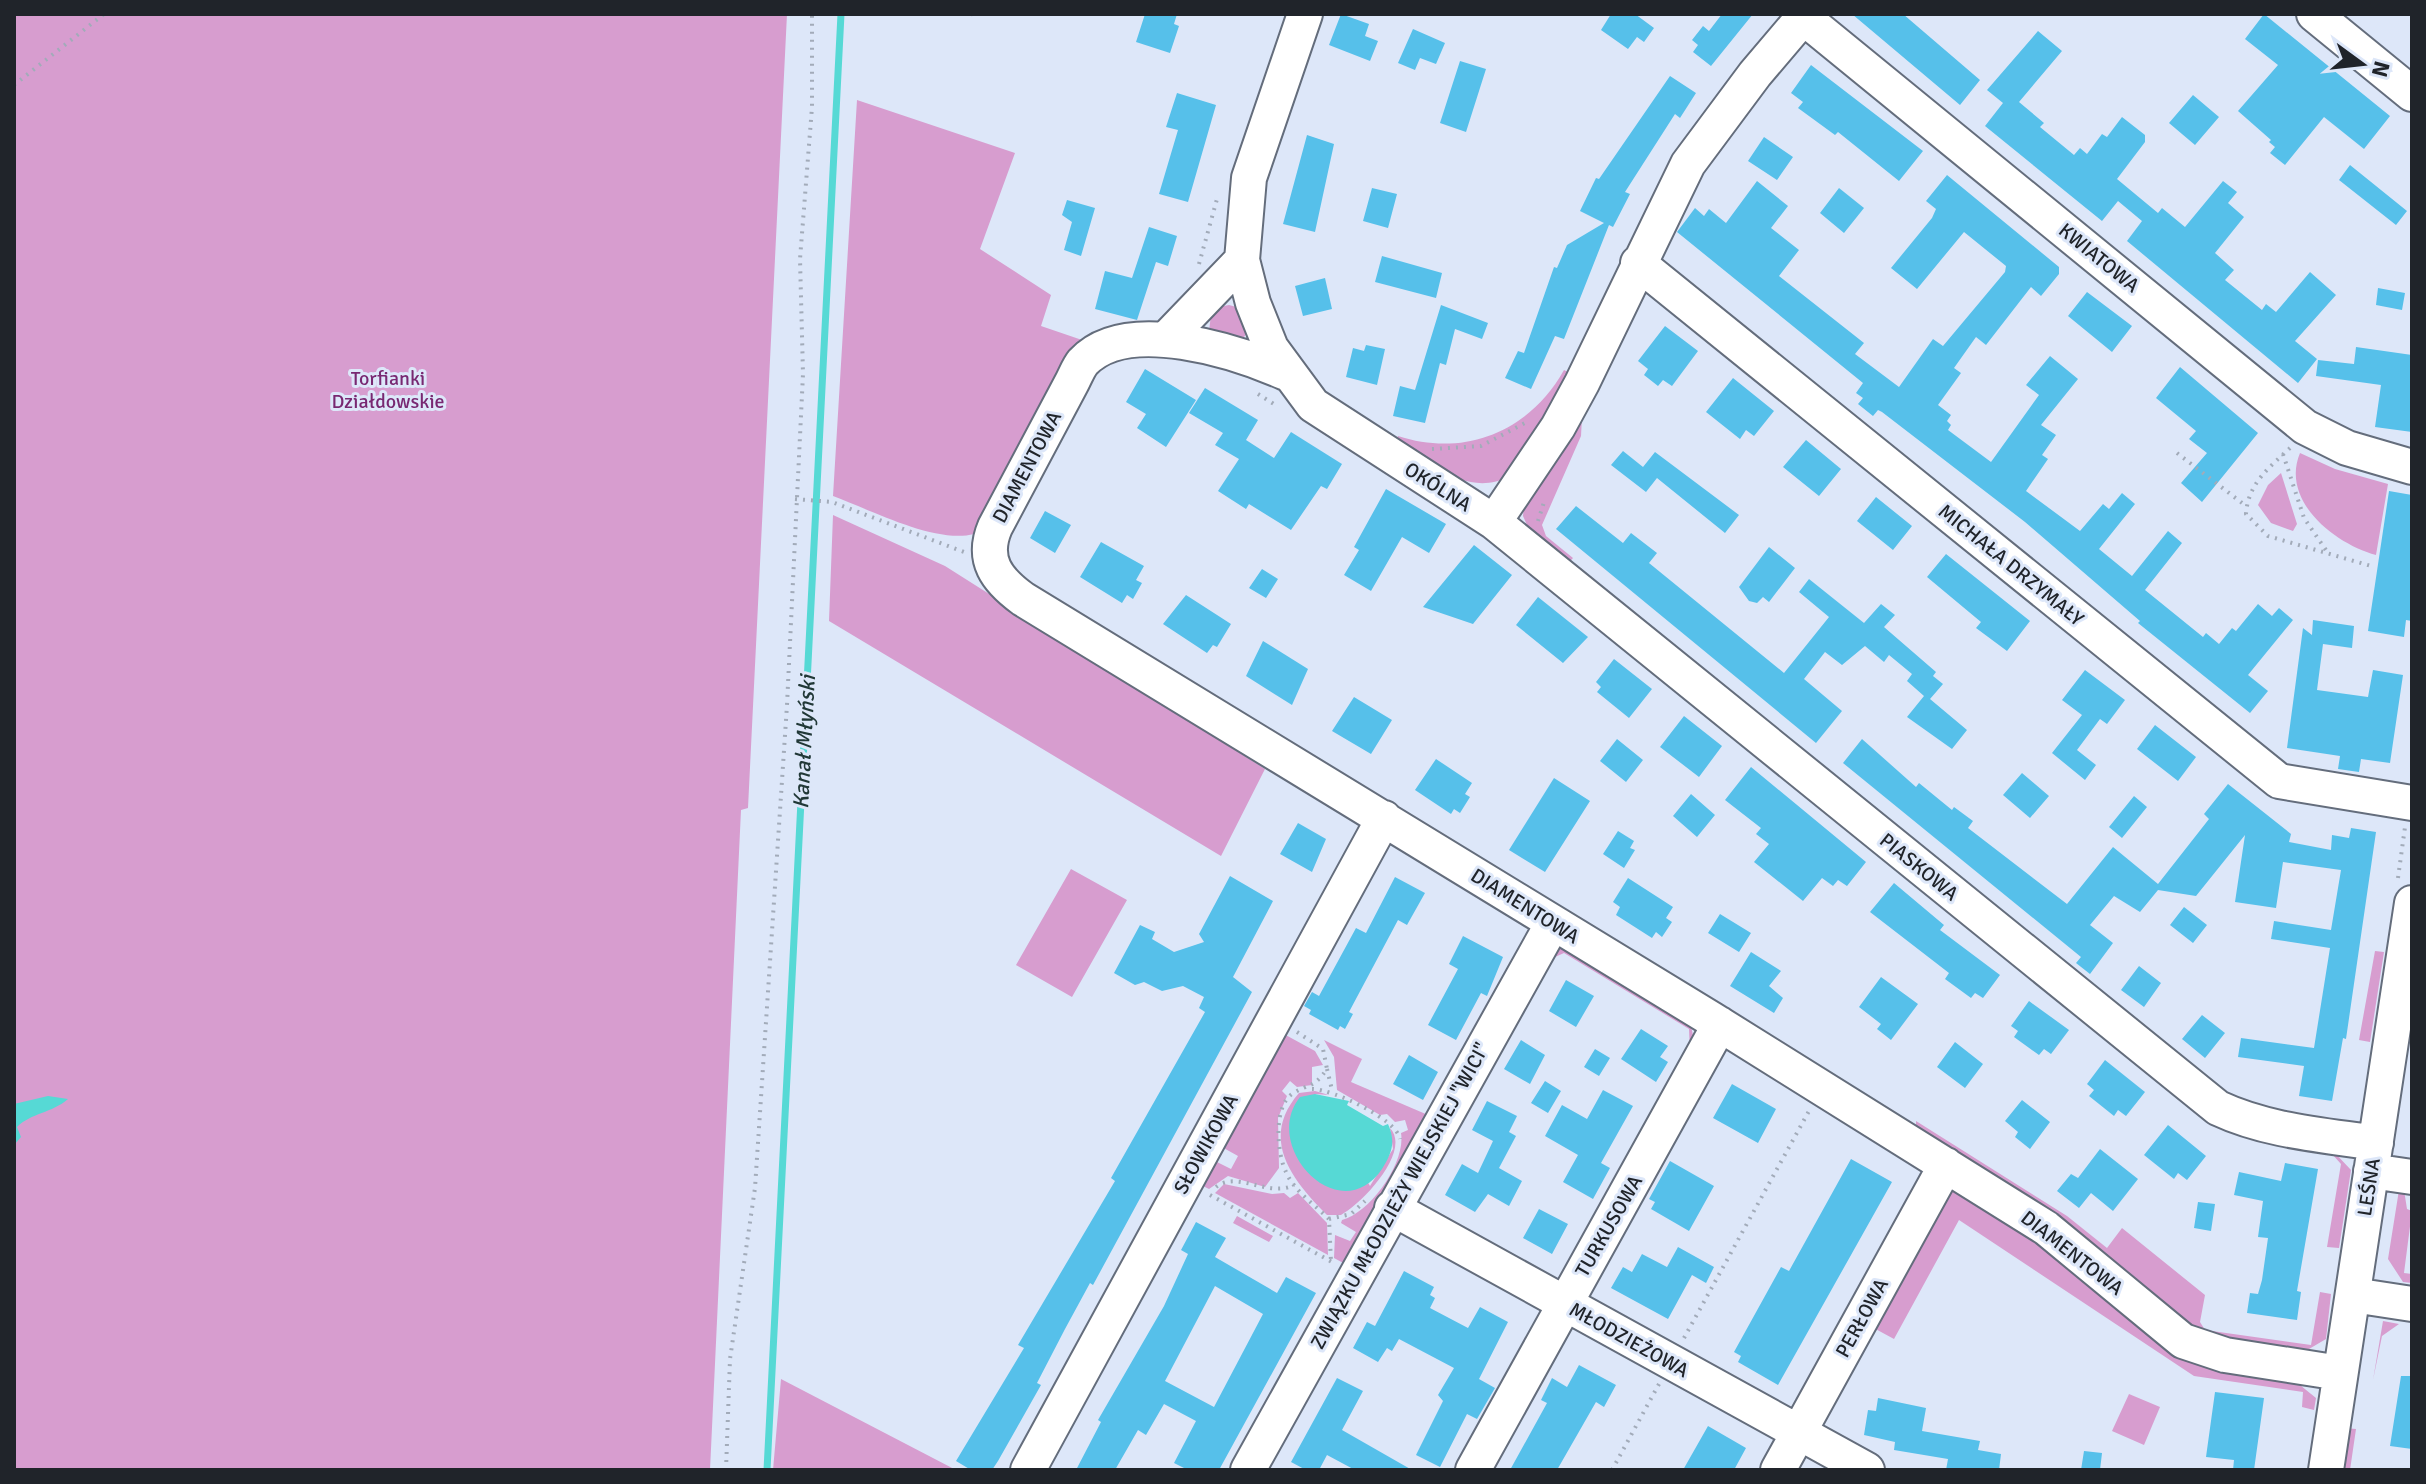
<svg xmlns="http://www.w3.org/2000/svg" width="2426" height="1484" font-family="Signika,sans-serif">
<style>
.green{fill:#d79dcf}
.water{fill:#56d9d5}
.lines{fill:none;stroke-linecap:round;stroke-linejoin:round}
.stream{stroke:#56d9d5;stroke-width:7}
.building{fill:#56c0ea;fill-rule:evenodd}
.minor-casing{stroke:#646d7c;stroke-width:38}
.path{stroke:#a2abb9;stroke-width:4;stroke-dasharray:2 6;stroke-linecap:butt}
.minor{stroke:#fff;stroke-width:34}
.labels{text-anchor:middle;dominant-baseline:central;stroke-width:6;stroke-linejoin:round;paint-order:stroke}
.street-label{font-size:20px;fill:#20242a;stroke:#dde7f9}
.park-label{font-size:20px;fill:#782872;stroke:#dde7f9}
.water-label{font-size:22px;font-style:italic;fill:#213837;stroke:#dde7f9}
</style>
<rect width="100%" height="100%" fill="#dde7f9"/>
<!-- green -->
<path class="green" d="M14,14H787L748,808L741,810L710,1470H14Z
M857,100L1015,153L980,249L1051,295L1041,326L1082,340L974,534C935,544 871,510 833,496Z
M1229,305L1240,308L1247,333L1241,341L1209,331L1211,315L1219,307Z
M1564,370L1574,375L1510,476C1469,498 1431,464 1395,444L1398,436C1465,458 1530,431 1564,370Z
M1582,417L1581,436L1542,525L1546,536L1573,558L1566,566L1531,534L1523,516L1525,494Z
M2300,453L2335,469L2388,484L2376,555C2335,544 2280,501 2300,453Z
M2281,473L2297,524L2293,531L2271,523L2258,505L2268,485Z
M833,515L945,566L1265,769L1221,856L829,621Z
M1071,869L1127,900L1072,997L1016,965Z
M1555,946L1571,948L1690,1021L1696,1050L1690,1052L1689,1029L1564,953L1546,961Z
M2375,951L2384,952L2370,1042L2359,1040Z
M1282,1033L1315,1051L1323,1065L1312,1067V1085L1297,1087L1290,1081L1282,1091L1287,1096L1278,1118L1279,1168L1265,1187L1228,1176L1209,1189L1199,1184L1213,1160L1231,1169L1238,1156L1220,1146Z
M1324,1040L1362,1059L1351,1082L1428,1115L1347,1265L1334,1258L1335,1235L1350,1241L1356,1232L1341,1223L1342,1220C1371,1212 1406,1162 1401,1133L1408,1130L1405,1120L1395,1122L1387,1114L1380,1115L1337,1090L1334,1057Z
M1315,1091L1329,1095L1315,1094L1370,1186L1393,1149L1390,1128C1412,1151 1362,1204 1341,1215H1327C1292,1180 1259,1139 1299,1093Z
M1916,1121L2067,1216L2107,1248L2122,1228L2205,1295L2200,1322L2205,1330L2311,1345L2320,1292L2331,1294L2326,1339L2309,1349H2281L2192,1330L1916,1128Z
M2334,1152L2351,1170L2339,1248L2327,1247L2341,1164L2332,1154Z
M1224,1184L1272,1194L1284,1193L1290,1198L1298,1193L1327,1223L1328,1255L1215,1193Z
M2399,1190H2404L2407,1209L2412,1211L2404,1273L2412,1274V1283L2403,1282L2388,1259Z
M1949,1192H1968L2127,1308L2295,1381L2316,1398L2314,1410L2302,1407L2303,1392L2194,1376L1959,1220L1894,1339L1870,1326Z
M1237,1216L1273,1236L1269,1242L1233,1223Z
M2383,1321L2399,1324L2382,1336L2373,1380Z
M781,1379L956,1470H773Z
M2129,1394L2160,1407L2144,1445L2112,1431Z
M2344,1428L2356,1429L2350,1470H2338Z"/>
<!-- water -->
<path class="water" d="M1315,1094L1349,1101L1347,1105L1383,1126L1388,1124C1396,1142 1392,1153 1382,1169C1340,1231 1260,1147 1300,1097Z
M48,1096L68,1099C52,1113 31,1113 17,1127L21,1137L14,1145V1104Z"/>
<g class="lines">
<!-- stream -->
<path class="stream" d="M767,1470L841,14"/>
</g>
<!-- building -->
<path class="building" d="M1145,14H1177L1174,24L1179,26L1170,53L1136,42Z
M1341,14L1369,24L1365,36L1378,41L1370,61L1329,45Z
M1611,14H1635L1654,28L1644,42L1637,37L1628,49L1601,30Z
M1722,14H1753L1711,66L1693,52L1698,45L1692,40L1703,26L1709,31Z
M1852,14H1903L1980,80L1960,105Z
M2264,14L2390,116L2364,149L2324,117L2285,165L2270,153L2275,147L2269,142L2271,140L2238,111L2278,65L2245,39Z
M1413,29L1445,43L1436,64L1420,58L1415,70L1398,63Z
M2038,31L2062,51L2019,102L2044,123L2040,127L2074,155L2080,148L2087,154L2102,134L2107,137L2122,117L2145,135V142L2117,179L2158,213L2162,208L2185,227L2223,181L2237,192L2228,203L2244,217L2215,253L2234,270L2225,280L2262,310L2266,304L2276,312L2310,272L2336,295L2295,341L2317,359L2298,383L2127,241L2142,221L2118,201L2102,221L1985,126L2003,103L1987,90Z
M1460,61L1486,69L1466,132L1440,123Z
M1811,65L1923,151L1899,181L1838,132L1835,135L1798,108L1803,102L1791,93Z
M1670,76L1696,93L1680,118L1675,114L1625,192L1630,194L1613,227L1609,225L1564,339L1555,336L1531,389L1505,378L1518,351L1524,353L1554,267L1557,268L1567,245L1604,223L1580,211L1596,178L1599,179Z
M1177,93L1216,105L1188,202L1159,194L1178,130L1166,127Z
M2193,95L2219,117L2195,145L2169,123Z
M1307,135L1334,144L1315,232L1283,224Z
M1764,137L1793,157L1777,180L1748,161Z
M2350,165L2407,211L2396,225L2339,180Z
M1947,175L2059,267V274L2041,296L2031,287L1986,345L1976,337L1954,368L1961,373L1938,405L1951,415L1947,421L1951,425L1948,430L1991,462L2039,395L2026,385L2050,356L2078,379L2041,425L2056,435L2042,455L2048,459L2026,491L2080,531L2103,504L2109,509L2122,493L2135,504L2099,549L2132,576L2168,531L2182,543L2145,590L2203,637L2206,633L2219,644L2232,628L2236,631L2258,604L2272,616L2279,608L2293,620L2248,675L2268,691L2250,713L2138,623L2140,621L2025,522L1882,412L1878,410L1873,416L1858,404L1863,398L1856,393L1863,383L1677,232L1695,208L1704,216L1709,209L1726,223L1757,181L1788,206L1771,228L1799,250L1779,276L1864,343L1855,354L1899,387L1933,339L1943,346L2005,272L2006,266L1964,232L1917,289L1891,268L1932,218L1936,209L1926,201Z
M1372,188L1397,194L1388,228L1363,221Z
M1839,188L1864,208L1844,233L1820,213Z
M1067,200L1095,208L1081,256L1064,250L1072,222L1062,215Z
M1149,227L1177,236L1168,266L1156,262L1137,320L1095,309L1105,271L1132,278Z
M1382,256L1442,273L1436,298L1375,282Z
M1325,278L1332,309L1303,316L1295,286Z
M2378,288L2405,293L2402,310L2376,305Z
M2087,292L2132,326L2112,352L2068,316Z
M1441,305L1488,323L1482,339L1455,329L1446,365L1440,363L1425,423L1393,416L1400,386L1415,390Z
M1665,326L1698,351L1672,386L1663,380L1658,386L1644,375L1648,369L1638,361Z
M1366,345L1385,349L1377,385L1346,377L1353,348L1364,351Z
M2356,347L2412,355V432L2375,427L2381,385L2316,376L2318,360L2354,364Z
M2180,367L2258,433L2202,502L2181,483L2207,453L2189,439L2196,431L2156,398Z
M1145,369L1196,400L1166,447L1137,428L1146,414L1126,402Z
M1733,378L1774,411L1754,436L1746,430L1740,439L1706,412Z
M1205,388L1258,420L1246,440L1274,458L1291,432L1342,464L1327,489L1321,486L1291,530L1249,504L1246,509L1218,491L1239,459L1215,445L1223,433L1189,413Z
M1806,440L1841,469L1819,496L1783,467Z
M1623,451L1643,467L1655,452L1739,515L1725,533L1657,478L1646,492L1611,465Z
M1386,489L1446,524L1429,553L1402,537L1371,591L1344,575L1359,550L1354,547Z
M2389,491L2412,495V621L2406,620L2404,637L2368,631Z
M1876,497L1912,526L1893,550L1857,521Z
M1576,506L1623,543L1631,533L1657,553L1649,563L1784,673L1829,617L1799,592L1809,579L1864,623L1881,604L1895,615L1884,627L1936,672L1933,676L1943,684L1930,699L1967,730L1952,749L1907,717L1924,696L1907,681L1912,674L1889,655L1884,662L1865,646L1842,665L1825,652L1804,679L1842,711L1816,743L1556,529Z
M1045,511L1071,525L1055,553L1030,538Z
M1101,542L1144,566L1136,580L1142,583L1133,599L1127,595L1122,603L1080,577Z
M1474,545L1512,575L1473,624L1423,607Z
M1769,547L1795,568L1769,602L1763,597L1757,603L1749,601L1739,587Z
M1946,554L2030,621L2007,651L1976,628L1981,622L1927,577Z
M1262,569L1278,579L1266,598L1249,588Z
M1186,595L1231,624L1217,647L1213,645L1207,653L1163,624Z
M1538,597L1588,637L1563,663L1516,625Z
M2313,620L2354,626L2352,648L2323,644L2317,690L2368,697L2373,670L2403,675L2390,763L2361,759L2359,772L2338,769L2340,756L2287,748L2303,628L2312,635Z
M1263,641L1308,669L1292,705L1246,676Z
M1614,659L1652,689L1629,718L1597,692L1601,687L1596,682Z
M2085,670L2125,700L2107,724L2100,719L2077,750L2096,765L2085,780L2052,753L2082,715L2062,700Z
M1354,697L1392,720L1371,754L1332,731Z
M1684,716L1722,746L1699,777L1660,747Z
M2155,725L2196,757L2178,781L2137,749Z
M1617,739L1643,760L1626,782L1600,761Z
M1862,739L1916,787L1919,783L1952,810L1954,807L1973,821L1968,828L2067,904L2113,847L2158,884L2209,819L2204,814L2228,784L2291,834L2289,842L2331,850L2332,835L2349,838L2351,828L2376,832L2346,1039L2343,1038L2332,1101L2299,1096L2304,1066L2238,1057L2241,1038L2314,1048L2330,948L2271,939L2274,921L2331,930L2341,870L2283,862L2276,908L2235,902L2245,835L2196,896L2158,890L2140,912L2114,896L2090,925L2113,943L2090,974L2076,963L2081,957L1843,763Z
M1436,759L1472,783L1465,794L1470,797L1460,813L1454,809L1451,814L1415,790Z
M1751,767L1866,862L1847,886L1838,880L1833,886L1822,878L1803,901L1754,862L1769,844L1756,834L1761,828L1725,800Z
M2022,773L2049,796L2030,818L2003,795Z
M1554,778L1590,801L1545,872L1509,850Z
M1691,794L1715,815L1697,837L1673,816Z
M2134,796L2147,807L2122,838L2109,827Z
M1298,823L1326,839L1312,872L1280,854Z
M1618,831L1634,841L1630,848L1635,850L1624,868L1603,854Z
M1230,876L1273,901L1233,977L1252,992L1093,1285L1090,1283L1065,1329L1037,1383L1041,1385L998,1461L992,1470H971L956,1461L1024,1348L1018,1345L1115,1181L1111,1178L1205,1012L1199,1008L1204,997L1183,986L1162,991L1144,982L1135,985L1114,973L1140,925L1155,932L1152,939L1174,952L1204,942L1199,934Z
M1395,877L1425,893L1407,925L1398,920L1349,1012L1353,1014L1345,1029L1340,1026L1338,1030L1309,1014L1311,1010L1304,1006L1312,992L1319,996L1356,928L1366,933Z
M1628,878L1673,907L1666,918L1672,922L1662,937L1656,932L1652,938L1616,915L1620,907L1613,902Z
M1894,883L1944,925L1940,930L2000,975L1983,998L1975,993L1971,998L1945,979L1949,973L1870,912Z
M2184,907L2207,925L2193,943L2170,925Z
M1720,914L1751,933L1739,952L1708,933Z
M1463,936L1503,957L1487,996L1481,993L1456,1040L1428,1025L1458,969L1449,964Z
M1751,952L1781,971L1769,986L1783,998L1774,1013L1730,986Z
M2139,966L2161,983L2144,1007L2121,990Z
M1881,977L1918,1004L1891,1040L1877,1029L1881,1024L1859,1007Z
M1566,980L1594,996L1576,1027L1549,1011Z
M2029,1001L2069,1030L2051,1054L2044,1049L2039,1055L2014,1037L2018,1031L2011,1026Z
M2202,1015L2225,1033L2205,1058L2182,1039Z
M1641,1029L1668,1046L1660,1057L1668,1062L1656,1082L1621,1059Z
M1521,1040L1545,1055L1530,1084L1504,1069Z
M1955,1042L1983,1064L1965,1088L1937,1067Z
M1595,1049L1610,1058L1599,1076L1584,1067Z
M1409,1055L1438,1072L1423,1100L1393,1084Z
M2105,1060L2145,1092L2126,1116L2118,1110L2114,1116L2089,1096L2094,1090L2087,1084Z
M1545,1081L1561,1091L1548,1113L1531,1103Z
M1732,1084L1776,1109L1758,1143L1713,1118Z
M1603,1090L1633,1106L1601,1163L1610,1168L1593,1199L1563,1182L1578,1155L1545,1136L1562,1105L1587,1119Z
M2022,1100L2050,1122L2030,1149L2015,1137L2018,1132L2005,1121Z
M1487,1101L1517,1116L1509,1132L1516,1136L1499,1168L1522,1181L1509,1206L1488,1194L1475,1212L1445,1195L1462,1164L1478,1173L1493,1141L1472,1130Z
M2168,1125L2206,1156L2187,1180L2178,1173L2174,1179L2144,1155Z
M2100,1149L2138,1179L2113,1211L2091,1193L2079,1208L2057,1191L2071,1174L2078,1178Z
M1851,1159L1892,1182L1778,1385L1738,1362L1741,1356L1734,1352L1781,1267L1789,1271Z
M1670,1161L1714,1186L1689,1231L1651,1209L1655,1202L1649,1199Z
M2285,1163L2318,1169L2297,1291L2301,1292L2297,1320L2247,1313L2250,1293L2258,1294L2262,1280L2268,1238L2258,1237L2263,1201L2234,1195L2239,1172L2281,1181Z
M2198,1202L2215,1204L2211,1231L2194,1228Z
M1539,1209L1568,1224L1552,1254L1523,1238Z
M1196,1222L1226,1238L1215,1257L1277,1293L1286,1277L1316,1293L1219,1470H1188L1174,1463L1196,1421L1164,1404L1146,1435L1138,1430L1115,1470H1076L1101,1422L1098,1420L1164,1306L1188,1254L1181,1250ZM1215,1286L1263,1314L1214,1407L1165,1381Z
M1678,1247L1714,1267L1706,1283L1692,1275L1668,1319L1611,1288L1623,1267L1632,1272L1642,1254L1667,1267Z
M1404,1271L1434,1287L1430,1295L1435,1298L1430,1308L1468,1328L1480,1307L1508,1322L1479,1379L1495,1388L1477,1419L1467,1414L1440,1467L1416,1455L1443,1401L1438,1395L1454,1368L1399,1339L1392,1351L1387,1348L1378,1362L1353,1348L1367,1322L1375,1326Z
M1579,1365L1616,1385L1604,1407L1596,1402L1557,1470H1510L1547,1403L1541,1400L1552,1378L1567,1387Z
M2401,1376H2412V1449L2390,1446Z
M1337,1378L1363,1391L1342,1430L1412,1470H1355L1327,1455L1319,1470H1306L1291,1462Z
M2215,1392L2264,1398L2254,1470H2233L2234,1460L2206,1457Z
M1878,1398L1926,1408L1922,1431L1980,1441L1978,1450L2001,1454L1999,1470H1946L1948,1459L1894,1450L1895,1442L1864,1435L1868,1410L1876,1411Z
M1708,1426L1746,1448L1734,1470H1683Z
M2084,1451L2102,1453L2100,1470H2081Z"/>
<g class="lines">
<defs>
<path id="minor" d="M1305,14L1249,178L1242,260L1253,303L1271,348L1313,405L1494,522L1558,427L1582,383L1688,164L1755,74L1806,14
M2314,14L2412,94
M1803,17L2305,427L2347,448L2412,467
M1638,263L2279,781L2412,803
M1166,339L1242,260
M1286,373C1238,352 1127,315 1083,362C1078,368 1075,377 1071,384L995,527C981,560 997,580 1023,599L1713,1020L2046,1228L2183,1341L2225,1355L2340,1373
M1494,522L2218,1108C2267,1131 2323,1135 2376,1143
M2371,1171L2412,1177
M1392,1208L1867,1470
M2353,1295L2412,1304
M1028,1470L1384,818
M1248,1470L1553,923
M1473,1470L1720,1024
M1778,1470L1946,1165
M2326,1470L2412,903"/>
</defs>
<!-- minor casing -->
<use href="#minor" class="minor-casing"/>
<!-- path -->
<path class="path" d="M973,14L974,19
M14,85L104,14
M1199,264L1217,199
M1258,394L1277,406
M2290,448C2270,467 2248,483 2246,514L2268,536L2371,566
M1432,449L1481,446L1525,423
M2177,453L2246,506
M2283,454L2304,518L2328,553
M795,499L832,502L964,552
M1538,521L1545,499
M2398,878L2405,827
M1297,1032L1323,1049L1327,1069C1313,1089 1309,1083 1292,1094C1273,1107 1277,1154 1286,1172C1294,1191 1315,1205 1329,1219L1331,1262
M1327,1069L1332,1090
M1312,1089C1332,1089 1397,1119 1400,1139
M1216,1187C1237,1170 1269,1198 1294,1185
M1210,1195L1332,1262
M1329,1219L1351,1214L1365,1201
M1684,1338L1809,1111
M726,1470L730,1359L755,1188L787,705L803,374L800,259L812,107V14
M1612,1470L1659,1384"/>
<!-- minor -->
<use href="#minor" class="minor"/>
</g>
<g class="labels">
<!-- street labels -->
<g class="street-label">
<text transform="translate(2099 258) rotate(39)">KWIATOWA</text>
<text transform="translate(1027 467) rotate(-62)">DIAMENTOWA</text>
<text transform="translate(1438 487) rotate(32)">OKÓLNA</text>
<text transform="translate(2011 565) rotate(39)">MICHAŁA DRZYMAŁY</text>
<text transform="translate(1919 867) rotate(39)">PIASKOWA</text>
<text transform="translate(1525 906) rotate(32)">DIAMENTOWA</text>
<text transform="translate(1206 1144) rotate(-61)">SŁOWIKOWA</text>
<text transform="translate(2369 1187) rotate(-81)">LEŚNA</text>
<text transform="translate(1400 1196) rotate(-61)">ZWIĄZKU MŁODZIEŻY WIEJSKIEJ "WICI"</text>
<text transform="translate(1609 1226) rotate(-60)">TURKUSOWA</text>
<text transform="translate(2072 1253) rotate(38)">DIAMENTOWA</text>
<text transform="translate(1862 1318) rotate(-61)">PERŁOWA</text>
<text transform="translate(1629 1340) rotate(29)">MŁODZIEŻOWA</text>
</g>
<!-- park labels -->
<g class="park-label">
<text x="388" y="378">Torfianki<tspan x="388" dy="23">Działdowskie</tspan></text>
</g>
<!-- water labels -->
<g class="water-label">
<text transform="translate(804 742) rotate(-87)">Kanał Młyński</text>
</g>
</g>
<!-- border -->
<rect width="2426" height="1484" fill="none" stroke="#20242a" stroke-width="32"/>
<!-- north arrow -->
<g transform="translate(2362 64) rotate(105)" stroke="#dde7f9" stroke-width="6" paint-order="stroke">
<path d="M0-6L14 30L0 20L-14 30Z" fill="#20242a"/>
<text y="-12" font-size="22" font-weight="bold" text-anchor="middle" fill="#20242a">N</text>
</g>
</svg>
